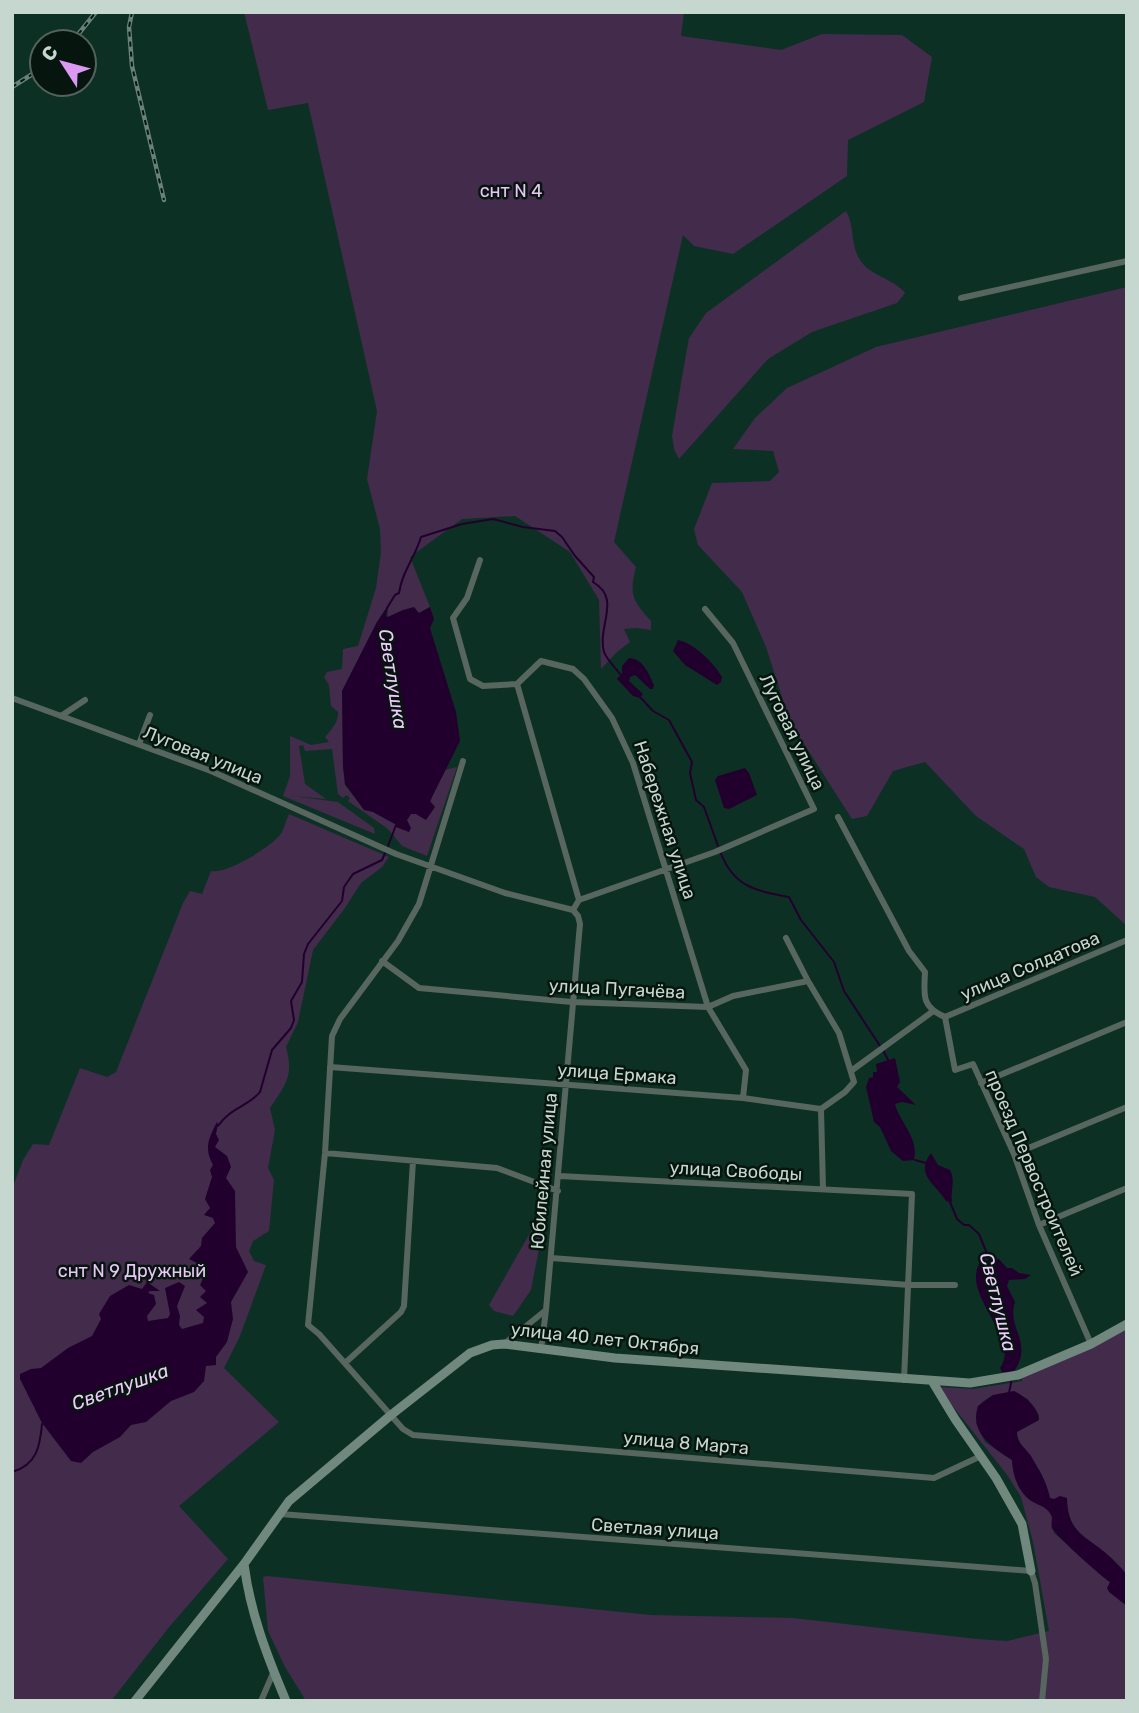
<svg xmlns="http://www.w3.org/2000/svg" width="1139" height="1713" font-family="Rubik,sans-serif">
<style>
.green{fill:#432b4c}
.water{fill:#22002d}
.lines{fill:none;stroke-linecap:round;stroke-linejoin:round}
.stream{stroke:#22002d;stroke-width:2}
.street{stroke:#57665f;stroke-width:6}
.secondary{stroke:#71887e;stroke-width:9}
.rail-casing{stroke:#678278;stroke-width:4.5}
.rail{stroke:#07150f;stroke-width:2;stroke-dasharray:5;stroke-linecap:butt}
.labels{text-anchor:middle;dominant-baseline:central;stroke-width:5;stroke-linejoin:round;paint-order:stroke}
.park-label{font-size:18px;fill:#eac6f8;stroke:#07150f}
.street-label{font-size:18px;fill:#c5d7cf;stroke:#07150f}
.water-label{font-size:19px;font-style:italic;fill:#f0ccfd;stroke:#07150f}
</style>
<rect width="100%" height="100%" fill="#0d3024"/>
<!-- green -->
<path class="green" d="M244,12H684L681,36L781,50L822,34L902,35L932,57L924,102L848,140L847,176L733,254L694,246L683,235L614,542L636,567C629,595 632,600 651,621V630L637,628L624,629L630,642L617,652L601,669L599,600L570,552L515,516L462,519L410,557L430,607L419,613L403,610L388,617L387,607L377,622L342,691L343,766L345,785L364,809L373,812L395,824L407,820L411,814H416L425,819L434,791L445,770L457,767L427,856L402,846L388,829L348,801L350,798L346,795L343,798L338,794L332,749L305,751L303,745L299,746L305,784L326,799L292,796L338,802L374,828L375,834L283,796L290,776V736L311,745L329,742L325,737C331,731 339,721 338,712L331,706L329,685L324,677L327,672L342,669L343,649L358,646L376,588L381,552L380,529L367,479L377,411L308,103L268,110Z
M846,211C855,226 850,245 860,260C870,276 893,278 905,293L897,303L812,332L768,359L679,459L674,449L672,436L685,360L689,338L706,313Z
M1127,287V926L1095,897L1049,887L1036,877L1024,849L976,816L925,762L893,771L867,816L852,819L790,722L766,647L742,592L698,545L694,529L712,483L770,481L779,472L773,451L733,449L755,418L787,388L876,347Z
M289,814L389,857L382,867L361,883L345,908L313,950L298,1022L286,1047C294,1076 286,1084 270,1108L275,1130L268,1168L274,1180L269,1231L253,1241L249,1251L254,1261L266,1265L240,1336L224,1368L279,1422L179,1506L228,1559L170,1626L111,1701H12V1189L23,1160L33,1144L49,1145L80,1068L107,1077L116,1072L183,903L190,891L202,894L211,871C227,874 269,848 280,835C284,830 286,820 289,814Z
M539,1217L545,1218L531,1290L513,1316L494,1311L489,1305Z
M1127,1326V1578C1116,1555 1094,1548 1077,1530C1072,1525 1070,1518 1066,1512C1063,1506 1054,1503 1050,1498C1046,1493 1045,1480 1041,1473C1035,1462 1017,1443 1016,1432L1039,1420V1415L1027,1398L993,1395L982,1402L976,1423L985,1442L1012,1460C1014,1496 1031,1492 1051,1512L1054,1533L1110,1582L1120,1601L1127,1606V1701H306L285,1667L268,1631L263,1577L267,1576L651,1615L793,1618L977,1639L1007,1641L1049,1631L1033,1542L1021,1497L1008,1476L951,1404L941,1387L972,1389L1022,1381V1378Z"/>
<!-- water -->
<path class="water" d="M389,604L386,616L388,617L403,610L414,607L419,613L430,607L434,619L430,628L456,712L460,741L430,801L435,807L426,820L416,814H411L407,820L411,828L409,832L396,827L395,824L373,812L364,810L345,784L343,766L342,691L377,622Z
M678,640C695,644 713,662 722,677L721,682L717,685L685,665L673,651Z
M629,658C643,658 649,674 654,685L653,689H650L635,675L630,677L629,681L643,694L640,698L633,696L617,679L622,673V666Z
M745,768L749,773L757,795L729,809L724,808L715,780L718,776Z
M895,1058L900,1082L897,1087L916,1105L902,1102L895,1104C901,1125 919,1137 914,1160L903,1161L891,1151L880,1127L874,1122L866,1087L869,1078L873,1077V1072H877L876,1064Z
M217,1122L218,1124L216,1134L219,1140L215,1147L227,1156L231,1167L226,1178L235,1191L236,1247L248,1272L231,1302L233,1319L227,1342L216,1357V1365L206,1366L204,1381L194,1392L171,1401L146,1422L131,1425L120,1437L93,1452L81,1463L71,1461L42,1423L20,1379V1374L31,1369L41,1368L68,1348L92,1336L101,1319L99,1314L110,1296L129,1285L142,1289L147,1282L160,1291H150L148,1293L154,1295L156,1304L147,1316L148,1321L168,1318L170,1314L165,1288L179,1282L185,1286L177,1306L180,1316L179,1325L182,1329L203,1323L204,1317L196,1310L207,1303L200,1297L206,1291L200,1285L206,1272L203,1266L189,1259L201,1246L202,1238L215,1223L213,1218L204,1215L210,1208L205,1199L212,1177L210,1170L213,1165C204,1149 208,1139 217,1122Z
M931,1153L938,1165L950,1170C956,1181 950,1191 952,1202L946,1201C934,1182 915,1175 931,1153Z
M999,1259L1007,1268H1012L1019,1273L1031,1275L1025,1279L1009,1280L1007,1286L1015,1302C1006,1329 1035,1342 1013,1373L1002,1372L1000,1368C1022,1338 958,1293 981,1261Z
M1014,1391C1026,1397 1038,1407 1039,1420L1017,1432C1017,1444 1025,1447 1031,1456C1039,1470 1047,1482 1050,1498L1054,1499L1060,1496L1067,1498C1068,1538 1091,1536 1114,1561C1119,1567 1125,1569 1127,1578C1128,1587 1127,1597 1127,1606L1109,1592L1107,1588L1110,1582C1104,1579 1054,1534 1052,1528C1051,1524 1052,1521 1052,1517C1048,1508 1043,1507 1035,1503C1019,1495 1013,1477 1012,1460C993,1448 969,1433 978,1406L993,1395Z"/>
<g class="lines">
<!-- stream -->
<path class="stream" d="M387,608L395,595L399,593C402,571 415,558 421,537L462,524L493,519L523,527L555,531L562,537L575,556L594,577L593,582C622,599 597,625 604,652C607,660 615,667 620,674
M640,697L653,711L669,720L692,762L690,773L696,800L704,807L718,846
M388,846L396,825
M720,851C733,887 756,891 789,897L801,920L834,962L844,991L880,1046
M883,1050L888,1060
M218,1126C231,1107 249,1106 260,1092L272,1050L291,1028L294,1020L291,1001L302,982L304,954L308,944L342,901L344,887L353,874L382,860L386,851
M915,1160L926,1163
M950,1202L957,1219L964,1225H969L979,1234L990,1261
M1009,1393L1012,1378
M12,1472C37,1465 40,1446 42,1424"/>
<!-- street -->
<path class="street" d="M961,298L1127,261
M480,560L467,598L453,618L470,679L483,686L517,684L541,661L573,669L584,679L612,718L633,763L708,1007L746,1070L743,1098
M517,684L579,900
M12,698L211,771L396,854L505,893L573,910
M61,716L85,700
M139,744L150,715
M463,761L419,904L398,941L340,1019L332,1036L325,1153L308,1325L319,1334L403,1429L413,1435L934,1478L981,1456
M838,817L909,951L925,972C924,995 921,1007 945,1017L955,1070L973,1064L1014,1154L1039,1225L1091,1344
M573,910L579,900L715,852L814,809L733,643L705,609
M382,961L419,988L572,1002L708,1007L733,996L808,981L786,938
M808,981L839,1033L854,1082L845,1092L821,1109
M945,1017L1127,940
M330,1067L743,1098L821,1109L823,1189
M851,1071L932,1012
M981,1083L1127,1022
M325,1153L497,1168L558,1191
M1014,1154L1127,1107
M559,1176L912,1194L904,1380
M1039,1225L1127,1188
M551,1258L909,1285H955
M504,1344L546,1310L580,924L578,916L573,910
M541,1350L546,1310
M345,1363L401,1312L404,1306L413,1161
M280,1514L1031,1571L1035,1583L1046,1659L1042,1701
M261,1701L274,1671"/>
<!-- secondary -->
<path class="secondary" d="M932,1381L955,1419L996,1478L1022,1524L1031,1571
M244,1564C250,1612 267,1656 286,1701
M135,1701L244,1564L289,1501L391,1415L470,1353L492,1345L504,1344L615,1358L970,1383L1018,1375L1091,1344L1127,1324"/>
<defs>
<path id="rail" d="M132,12L129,27L132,66L164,200
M72,42L96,12
M12,87L42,68"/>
</defs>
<!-- rail casing -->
<use href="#rail" class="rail-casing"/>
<!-- rail -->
<use href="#rail" class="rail"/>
</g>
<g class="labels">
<!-- park labels -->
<g class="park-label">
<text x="511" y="191">снт N 4</text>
<text x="132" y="1271">снт N 9 Дружный</text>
</g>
<!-- street labels -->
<g class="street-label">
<text transform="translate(792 732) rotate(64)">Луговая улица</text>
<text transform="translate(203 755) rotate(22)">Луговая улица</text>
<text transform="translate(665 820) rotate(72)">Набережная улица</text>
<text transform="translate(1030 966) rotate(-23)">улица Солдатова</text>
<text transform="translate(617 989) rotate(3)">улица Пугачёва</text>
<text transform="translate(617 1074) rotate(4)">улица Ермака</text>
<text transform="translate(544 1171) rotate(-85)">Юбилейная улица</text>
<text transform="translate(736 1171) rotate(3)">улица Свободы</text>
<text transform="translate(1034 1173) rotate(67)">проезд Первостроителей</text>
<text transform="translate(605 1339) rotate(6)">улица 40 лет Октября</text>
<text transform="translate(686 1443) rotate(5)">улица 8 Марта</text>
<text transform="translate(655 1529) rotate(4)">Светлая улица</text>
</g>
<!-- water labels -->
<g class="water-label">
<text transform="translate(393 679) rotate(81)">Светлушка</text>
<text transform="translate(998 1302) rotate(76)">Светлушка</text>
<text transform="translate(120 1387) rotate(-20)">Светлушка</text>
</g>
</g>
<!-- border -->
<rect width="1139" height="1713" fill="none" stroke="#c5d7cf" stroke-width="28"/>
<!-- north arrow -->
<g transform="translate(63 63) rotate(306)"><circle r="33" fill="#07150f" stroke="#53635c" stroke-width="2"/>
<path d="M0-5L12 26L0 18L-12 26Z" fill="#dc99f4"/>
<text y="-10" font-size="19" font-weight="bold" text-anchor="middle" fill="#c5d7cf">С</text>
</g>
</svg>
